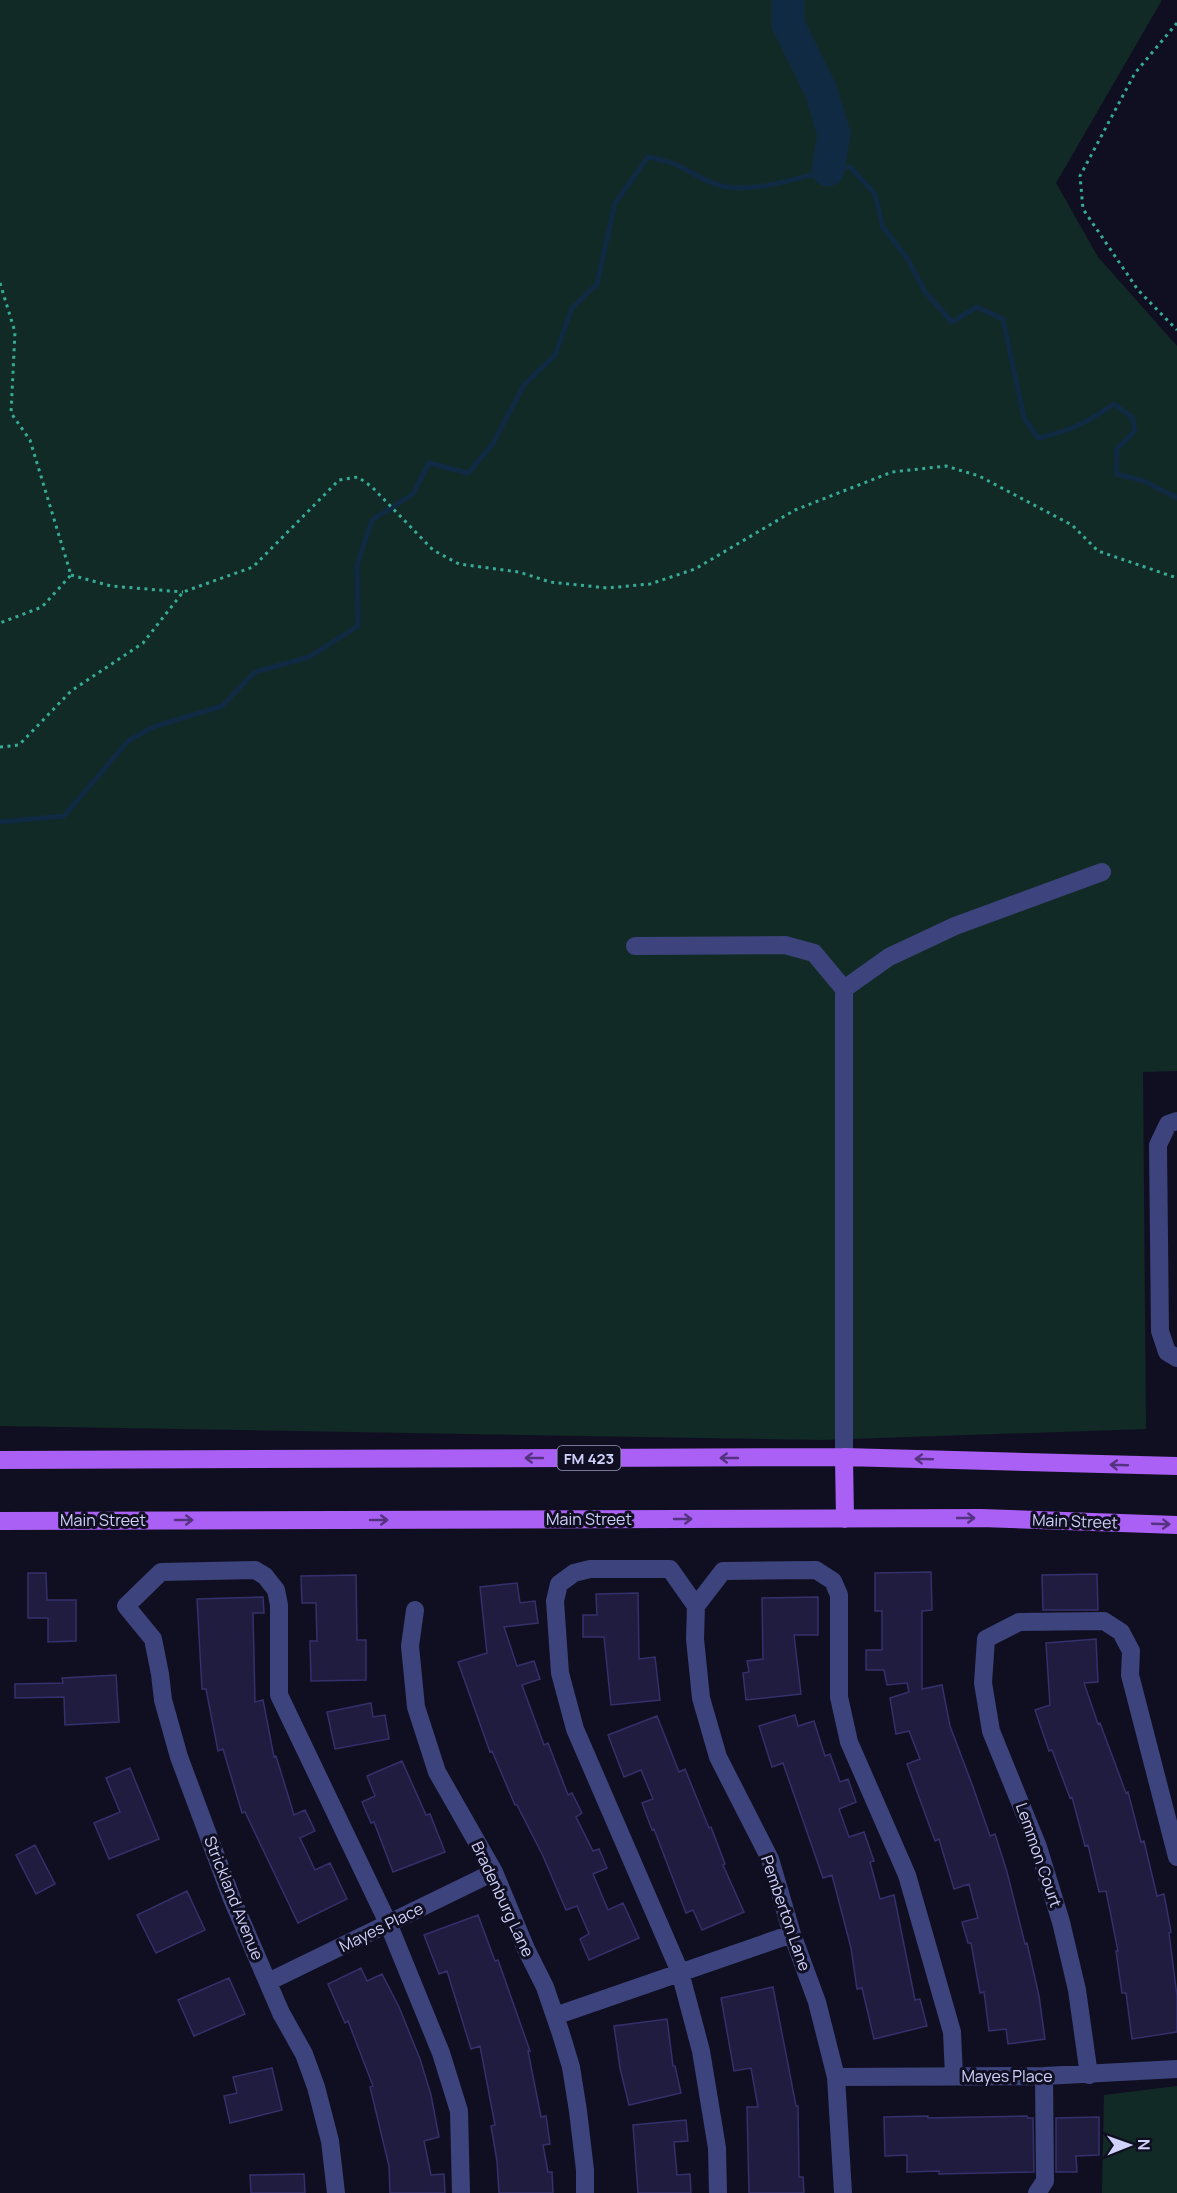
<svg xmlns="http://www.w3.org/2000/svg" width="1177" height="2193" font-family="Manrope,sans-serif">
<style>
.green{fill:#122a26}
.lines{fill:none;stroke-linecap:round;stroke-linejoin:round}
.stream{stroke:#112a43;stroke-width:5}
.river{stroke:#112a43;stroke-width:33}
.building{fill:#1f1c40;stroke:#34306b;stroke-width:1.5}
.path{stroke:#36ab95;stroke-width:3;stroke-dasharray:3 4.5;stroke-linecap:butt}
.minor{stroke:#3d437c;stroke-width:18}
.major{stroke:#aa60f4;stroke-width:18}
.oneway{stroke:#553380}
.labels{text-anchor:middle;dominant-baseline:central;stroke-width:6;stroke-linejoin:round;paint-order:stroke}
.shield{fill:#100f21;stroke:#9798ba;stroke-width:1.5}
.shield-label{font-size:15px;font-weight:bold;fill:#d1d2fc}
.street-label{font-size:16px;fill:#d1d2fc;stroke:#100f21}
</style>
<rect width="100%" height="100%" fill="#100f21"/>
<!-- green -->
<path class="green" d="M0,0H1162L1056,183L1098,257L1177,346V1071L1143,1072L1146,1429L821,1440L0,1426Z
M1177,2086V2193H1102L1104,2095Z"/>
<g class="lines">
<!-- stream -->
<path class="stream" d="M0,822L64,816L128,741L153,727L222,706L255,672L309,657L358,626L357,565L372,520L413,494L429,463L468,473L492,445L524,385L555,355L572,308L597,284L615,203L648,157C657,159 667,161 675,164C695,174 713,187 735,188C775,189 811,172 850,167L875,194L883,227L907,258L925,292L952,322L977,307L1003,319L1024,418L1038,438C1073,430 1084,424 1114,404L1132,417L1135,431L1117,449L1116,474L1144,481L1177,498"/>
<!-- river -->
<path class="river" d="M788,0V24L821,91L834,134L828,170"/>
</g>
<!-- building -->
<path class="building" d="M931,1572L932,1610L922,1611V1689L942,1685L950,1726L973,1787L990,1836L995,1834L1007,1872L1025,1944L1027,1943L1039,1996L1045,2039L1008,2044L1006,2029L989,2031L984,1992L980,1993L971,1943H968L962,1922L978,1918L969,1884L954,1889L939,1839L935,1841L907,1764L920,1759L909,1731L896,1734L890,1698L909,1692L907,1683L887,1685L884,1670H866V1650H882V1611H875V1573Z
M28,1573H46L47,1600H76V1641L48,1642V1618H28Z
M1097,1574L1098,1610H1043L1042,1575Z
M356,1575L357,1640H366V1680L311,1681L310,1641H317L316,1603H302L301,1576Z
M517,1583L520,1603L535,1601L538,1623L504,1627L517,1666L534,1661L540,1679L522,1685L544,1745L548,1743L568,1795L572,1793L582,1813L576,1817L593,1851L599,1849L607,1868L593,1874L608,1910L623,1903L639,1938L589,1960L580,1939L589,1934L577,1906L566,1910L543,1856L517,1805H515L492,1751L490,1752L458,1662L487,1653L480,1587Z
M638,1593L639,1659L655,1657L660,1700L611,1705L604,1637H583V1615H597L596,1594Z
M263,1597L264,1613H253L255,1702L263,1700L274,1757L276,1756L294,1815L305,1810L315,1831L300,1838L315,1870L330,1863L347,1899L298,1923L245,1812L242,1813L223,1749L218,1751L206,1689H202L197,1599Z
M818,1597V1635H794L801,1694L746,1700L743,1673L749,1672L747,1661L763,1659L762,1598Z
M1096,1639L1098,1682L1084,1683L1098,1724L1100,1723L1126,1793L1128,1792L1141,1842L1144,1841L1157,1896L1164,1894L1171,1932L1169,1933L1177,1996V2032L1132,2039L1126,1993H1122L1116,1951H1118L1106,1891L1099,1892L1088,1845L1085,1846L1072,1797L1070,1798L1052,1750L1049,1751L1035,1710L1050,1705L1046,1643Z
M116,1675L119,1722L65,1725L64,1697L15,1698V1684L63,1683L62,1678Z
M371,1703L373,1717L385,1715L389,1739L335,1749L327,1712Z
M795,1715L798,1726L814,1721L825,1756L830,1754L840,1782L848,1779L856,1802L839,1809L849,1837L864,1832L874,1861L870,1862L880,1899L894,1895L915,2000L920,1999L927,2026L874,2039L862,1988L857,1989L851,1948L832,1875L823,1878L783,1763L772,1767L759,1726Z
M657,1716L679,1772L685,1769L709,1828L711,1827L725,1864L723,1865L744,1912L702,1930L693,1910L686,1913L654,1829L652,1830L642,1803L653,1799L641,1770L624,1777L608,1735Z
M402,1761L426,1815L430,1814L445,1852L393,1872L374,1822L371,1823L362,1802L375,1796L367,1776Z
M130,1768L159,1839L109,1859L94,1823L120,1812L106,1778Z
M35,1845L55,1884L36,1894L16,1855Z
M187,1891L205,1930L156,1953L137,1915Z
M478,1915L495,1961L498,1960L530,2051H528L541,2117L546,2116L550,2144L543,2145L548,2172H552L553,2193H499L497,2161L491,2126L495,2125L480,2046L471,2049L447,1971L439,1974L424,1935Z
M361,1968L367,1981L382,1974L399,2007L420,2059L431,2095L439,2137L424,2141L431,2175L444,2174L445,2193H390L389,2166L370,2087L373,2086L348,2021L345,2023L328,1984Z
M229,1978L245,2014L194,2036L178,2000Z
M773,1987L796,2106H798L799,2177H803L804,2193H749L747,2107H758L751,2068L734,2071L721,1998Z
M667,2019L673,2066H675L681,2093L629,2105L620,2068L614,2026Z
M272,2068L282,2110L230,2123L224,2096L237,2093L233,2077Z
M928,2116V2118L1027,2116L1028,2118H1033L1034,2172L939,2174V2171L907,2172V2155L885,2156L884,2117Z
M1099,2117V2155L1076,2156L1077,2172H1056V2118Z
M686,2120L688,2141L674,2142L677,2175L690,2174L691,2193H638L633,2125Z
M304,2174L305,2193H251L250,2175Z"/>
<g class="lines">
<!-- path -->
<path class="path" d="M1177,23L1135,73L1080,176L1083,209L1138,290L1177,330
M0,283L15,332L11,413L30,440L71,575L42,607L0,623
M71,575L111,586L183,592
M0,747L19,745L71,691L143,643L183,592L253,567L339,480L358,477L372,487L433,550L459,564L519,572L550,582L607,588L650,584L695,569L795,510L892,472L946,466L979,476L1072,525L1098,551L1177,578"/>
<!-- minor -->
<path class="minor" d="M635,946L785,945L814,953L844,989
M1177,1121L1168,1124L1158,1145L1160,1331L1167,1352L1177,1358
M844,1457V989L889,957L955,926L1102,872
M696,1606L670,1569H590L574,1573L559,1584L555,1601L560,1673L575,1729L680,1972L701,2051L717,2148L718,2193
M696,1606L723,1571L816,1570L833,1581L839,1595V1697L849,1742L907,1875L952,2032L954,2076
M696,1606L695,1639L701,1698L718,1757L770,1859L792,1934L817,2002L836,2077L843,2193
M415,1610L410,1646L416,1707L437,1772L494,1872L526,1949L545,1987L561,2034L571,2067L578,2111L585,2170V2193
M268,1982L494,1872
M555,2016L792,1934
M1089,2075L1077,1990L1061,1922L1038,1847L991,1731L983,1683L986,1639L1019,1622L1104,1621L1121,1632L1131,1651L1130,1675L1177,1857
M836,2077L1044,2076L1177,2069
M336,2193L330,2141L316,2087L304,2054L281,2013L232,1899L179,1757L163,1700L160,1674L153,1639L126,1606L161,1572L255,1570L265,1576L276,1590L279,1605V1695L388,1923L441,2053L459,2111L461,2193
M1037,2193L1045,2181L1044,2076"/>
<!-- major -->
<path class="major" d="M844,1457L845,1519
M0,1460L844,1457L1177,1466
M0,1521L981,1518L1177,1525"/>
</g>
<!-- one-way arrows -->
<defs><path id="oneway-shaft" d="M-6 0H5M1.5-3L5.5 0L1.5 3" fill="none" stroke-width="1.6" stroke-linecap="round" stroke-linejoin="round" transform="scale(1.5)"/></defs>
<g class="oneway">
<use href="#oneway-shaft" transform="translate(534 1458) rotate(180)"/>
<use href="#oneway-shaft" transform="translate(729 1458) rotate(180)"/>
<use href="#oneway-shaft" transform="translate(924 1459) rotate(-178)"/>
<use href="#oneway-shaft" transform="translate(1119 1465) rotate(-178)"/>
<use href="#oneway-shaft" transform="translate(966 1518)"/>
<use href="#oneway-shaft" transform="translate(683 1519)"/>
<use href="#oneway-shaft" transform="translate(184 1520)"/>
<use href="#oneway-shaft" transform="translate(379 1520)"/>
<use href="#oneway-shaft" transform="translate(1161 1524) rotate(2)"/>
</g>
<g class="labels">
<!-- shield labels -->
<rect class="shield" x="557.5" y="1446" width="63" height="24" rx="4.5"/>
<g class="shield-label">
<text x="589" y="1458">FM 423</text>
</g>
<!-- street labels -->
<g class="street-label">
<text x="589" y="1519">Main Street</text>
<text x="103" y="1520">Main Street</text>
<text transform="translate(1075 1521) rotate(2)">Main Street</text>
<text transform="translate(1039 1855) rotate(71)">Lemmon Court</text>
<text transform="translate(234 1898) rotate(68)">Strickland Avenue</text>
<text transform="translate(503 1899) rotate(65)">Bradenburg Lane</text>
<text transform="translate(786 1913) rotate(71)">Pemberton Lane</text>
<text transform="translate(381 1927) rotate(-26)">Mayes Place</text>
<text x="1007" y="2076">Mayes Place</text>
</g>
</g>
<!-- north arrow -->
<g transform="translate(1129 2145) rotate(89)" stroke="#100f21" stroke-width="4.5" paint-order="stroke">
<path d="M0-4.5L10 22L0 15L-10 22Z" fill="#d1d2fc"/>
<text y="-9" font-size="16" font-weight="bold" text-anchor="middle" fill="#d1d2fc">N</text>
</g>
</svg>
